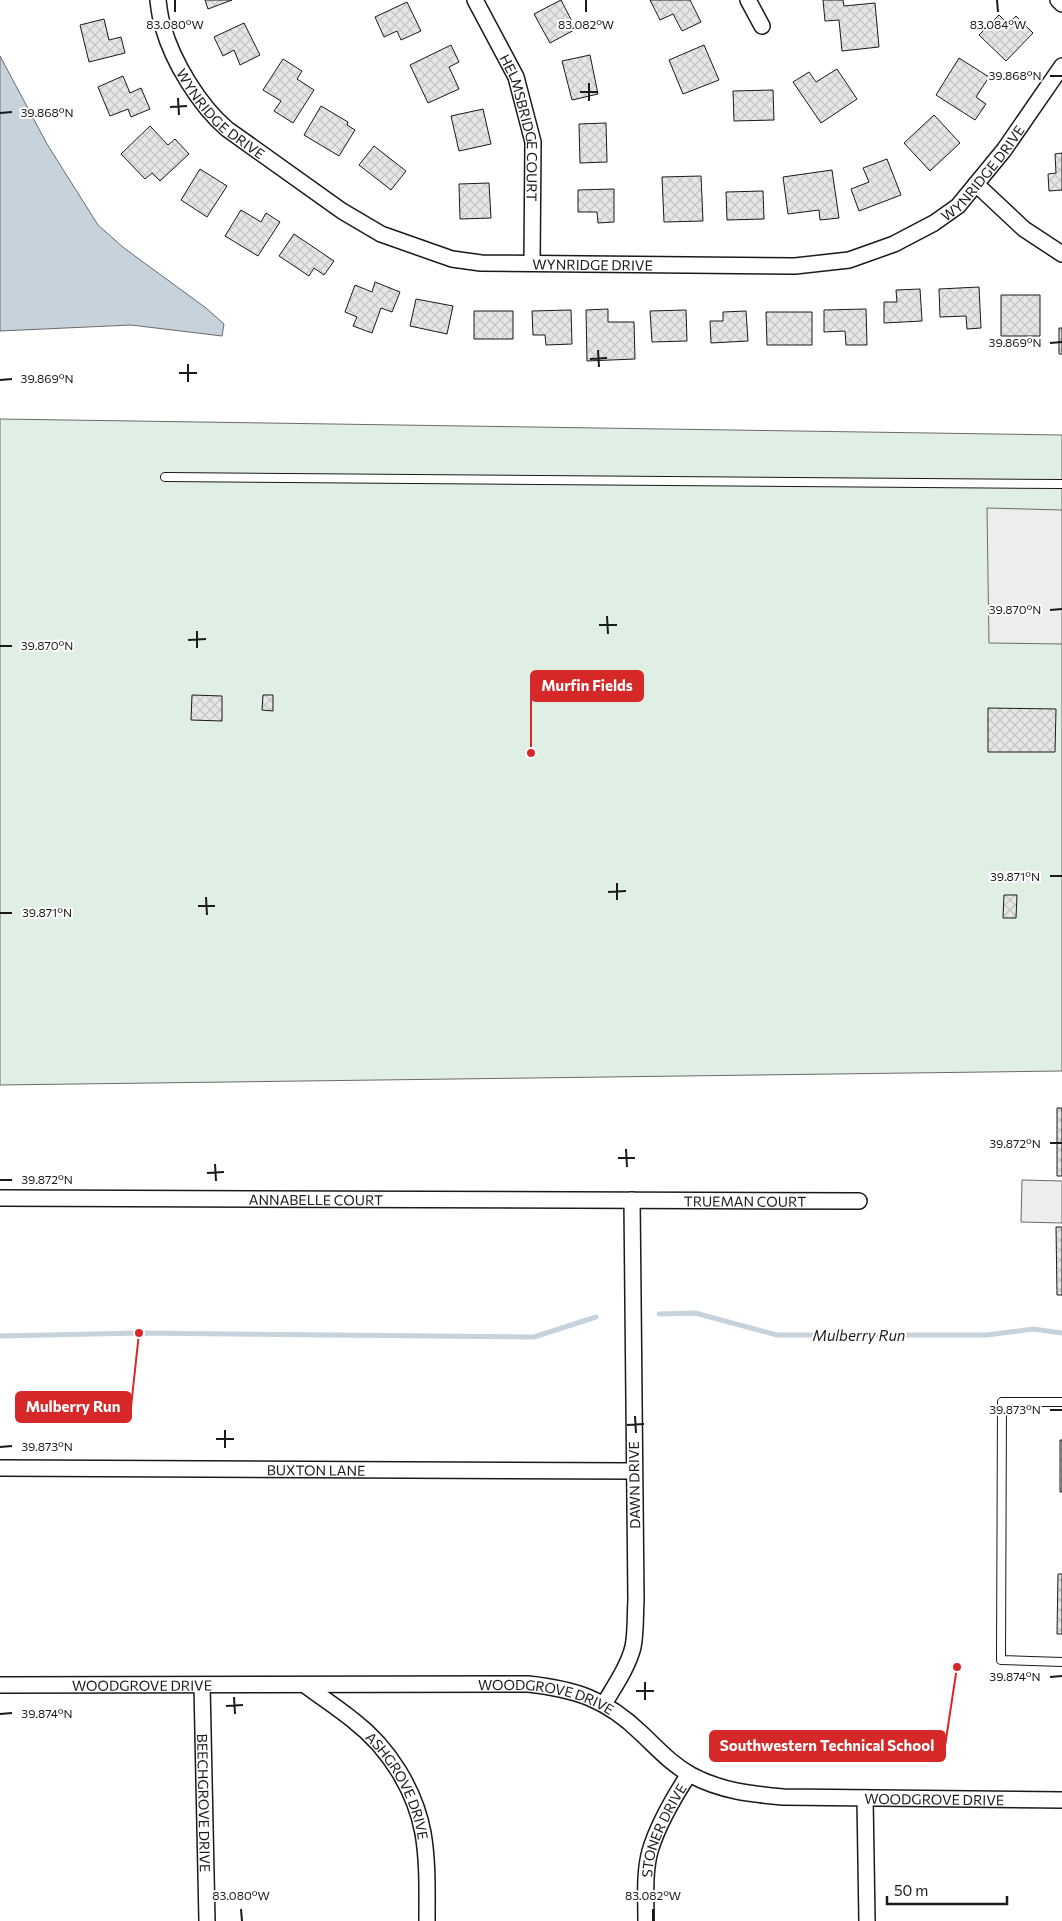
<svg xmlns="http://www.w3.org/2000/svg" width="1062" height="1921" font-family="Commissioner,sans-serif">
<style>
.green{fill:#e0efe3;stroke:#6a6a6a}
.parking{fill:#ededed;stroke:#6a6a6a}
.water{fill:#c6d2dc;stroke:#6a6a6a}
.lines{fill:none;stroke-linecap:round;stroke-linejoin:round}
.stream{stroke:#c6d2dc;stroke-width:5}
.building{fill:url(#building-cross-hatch);stroke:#1a1a1a}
.service-casing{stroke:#1a1a1a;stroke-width:10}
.minor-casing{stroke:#1a1a1a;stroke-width:18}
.service{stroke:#fff;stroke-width:8}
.minor{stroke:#fff;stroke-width:15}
.ticks{fill:none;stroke:#1a1a1a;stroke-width:2}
.labels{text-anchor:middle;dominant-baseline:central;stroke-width:4;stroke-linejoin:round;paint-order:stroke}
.street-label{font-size:14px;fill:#1a1a1a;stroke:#fff}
.water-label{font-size:15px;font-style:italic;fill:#1a1a1a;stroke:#fff}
.ticks-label{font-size:12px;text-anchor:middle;fill:#1a1a1a;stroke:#fff;stroke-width:4;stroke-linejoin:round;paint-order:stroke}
.leader{fill:none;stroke:#d62828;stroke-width:2}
.callout-dot{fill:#d62828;stroke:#fff;stroke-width:2}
.callout{fill:#d62828;stroke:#d62828;stroke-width:2}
.callout-label{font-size:15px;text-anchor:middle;font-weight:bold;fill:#fff}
</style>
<defs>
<pattern id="building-cross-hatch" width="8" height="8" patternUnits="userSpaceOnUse" patternTransform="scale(1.25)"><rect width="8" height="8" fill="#e6e6e6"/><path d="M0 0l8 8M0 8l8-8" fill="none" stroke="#c5c5c5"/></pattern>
</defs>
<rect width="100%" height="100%" fill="#fff"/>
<!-- green -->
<path class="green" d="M0,419L1062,435V1071L0,1085Z"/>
<!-- parking -->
<path class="parking" d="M987,508L1062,510V644L989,643Z
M1022,1180L1062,1181V1223L1021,1222Z"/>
<!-- water -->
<path class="water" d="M0,56L47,144L98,225L124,248L206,308L224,324L222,336L131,325L0,331Z"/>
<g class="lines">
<!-- stream -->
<path class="stream" d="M659,1314L695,1313L777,1335H987L1033,1329L1062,1333
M0,1336L139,1333L534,1337L596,1317"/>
</g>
<!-- building -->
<path class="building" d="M205,0H232L208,9Z
M561,0L576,29L550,43L534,14Z
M650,0H690L701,22L682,31L673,14L660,20Z
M823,0H843L844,6L875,3L879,47L842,51L839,20L825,21Z
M407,2L421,31L401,40L397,31L384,37L375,17Z
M999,15L1008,24L1016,16L1033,33L1006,61L979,35Z
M104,19L109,40L121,37L125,53L89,62L80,25Z
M244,23L260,55L240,65L234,50L223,56L214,37Z
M451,45L459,62L449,67L459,89L428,103L410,65Z
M704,45L719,80L683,94L669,60Z
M590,55L598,94L572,100L562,61Z
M959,58L989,77L976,97L986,104L975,120L936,95Z
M283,59L302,71L297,79L314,90L293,123L274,111L281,101L263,90Z
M837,69L857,99L821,123L793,82L809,72L816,82Z
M123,76L130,93L141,88L150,109L131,117L128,109L110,116L98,87Z
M773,90L774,120L734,121L733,91Z
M321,106L348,122L347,125L355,130L339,156L304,135Z
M483,109L491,144L459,151L451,116Z
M934,115L960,143L930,171L904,143Z
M606,123L607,162L580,163L579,124Z
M150,126L168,145L175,139L189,154L160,181L152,173L145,179L121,154Z
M374,146L406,171L391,190L359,165Z
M1062,153V190L1049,191L1048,174L1056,173L1055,154Z
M887,159L901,195L859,211L851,189L869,182L863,168Z
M200,169L227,186L207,217L181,200Z
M832,170L839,218L820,220L819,210L788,214L783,177Z
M701,176L703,221L664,222L662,177Z
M489,183L491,218L460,219L459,184Z
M614,189V222L598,223L597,212H578V190Z
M763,191L764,219L727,220L726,192Z
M241,210L261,222L266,213L280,222L258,256L225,236Z
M294,234L334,261L324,275L314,268L309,276L279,256Z
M375,282L400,292L392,312L381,308L372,333L353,326L357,317L345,312L355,285L372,292Z
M979,287L981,328L967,329L966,316L940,317L939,289Z
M920,289L922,321L884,323V302H897L896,290Z
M1001,295H1040V336H1001Z
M416,299L453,306L447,334L410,326Z
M608,309V322H634L635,359L587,361L586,310Z
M866,309L867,345H846L845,331L824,332V310Z
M571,310L572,344L546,345L545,335H533L532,311Z
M686,310L687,341L652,342L650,311Z
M474,311H513V339H474Z
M746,311L748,341L711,343L710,321H723V312Z
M766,312H812V345H767Z
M1059,328H1062V354H1059Z
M192,695L222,696V721L191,720Z
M263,695H273V711L262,710Z
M988,708L1056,709L1055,752H988Z
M1004,895H1017L1016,918H1003Z
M1057,1108H1062V1176H1057Z
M1056,1227H1062V1295H1057Z
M1060,1440H1062V1492H1060Z
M1058,1574H1062V1634H1057Z"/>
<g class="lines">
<defs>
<path id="service" d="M165,477L1062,484
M1062,1402H1002L1001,1660L1062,1662"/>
<g id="minor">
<path id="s1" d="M158,0C159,9 160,18 163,27C173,62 199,105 227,129L342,211L381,234L452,259L481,263L795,266L849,260L894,244L934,223L958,206L1004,150L1062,66"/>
<path id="s2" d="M475,0L516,77L533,142L532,263"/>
<path d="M748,0L762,26"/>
<path d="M1058,0L1062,4"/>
<path d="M976,184L1024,229L1062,254"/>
<path id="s3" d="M0,1198L859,1201"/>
<path id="s4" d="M0,1468L633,1471"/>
<path id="s5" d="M0,1685L528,1684C575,1689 606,1699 641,1733C657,1748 671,1764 691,1775C721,1791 750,1794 783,1797L1062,1800"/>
<path id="s6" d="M202,1685L207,1921"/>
<path id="s7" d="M305,1685C321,1697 338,1708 354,1721C389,1748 415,1790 423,1833C428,1862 427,1892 427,1921"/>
<path d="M604,1704C614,1687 628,1667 633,1647C636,1632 635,1615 636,1600L632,1200"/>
<path d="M865,1798L867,1921"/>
<path id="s8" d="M646,1921C646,1898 644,1873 650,1851C658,1824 674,1797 689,1774"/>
</g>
</defs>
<!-- service casing -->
<use href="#service" class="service-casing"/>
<!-- minor casing -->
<use href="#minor" class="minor-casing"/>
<!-- service -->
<use href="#service" class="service"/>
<!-- minor -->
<use href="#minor" class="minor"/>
</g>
<!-- ticks -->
<path class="ticks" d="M175,0V12M586,0V12M997,0L998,12M1050,76H1062M589,83V101M580,92H598M178,98L179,115M170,107L187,106M0,113L12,112M1050,343L1062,342M598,350L599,367M590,359L607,358M188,364V382M179,373H197M0,380L12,379M1050,610L1062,609M607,616L608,634M599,625H617M197,631V648M188,640L206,639M0,646H12M1050,876H1062M617,883V900M608,892L626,891M206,897L207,915M198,906H215M0,913H12M1050,1143H1062M626,1149L627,1167M618,1158H635M215,1164L216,1181M207,1173L224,1172M0,1180H12M1050,1410H1062M635,1416L636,1433M627,1425L644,1424M225,1430V1448M216,1439H234M0,1447L12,1446M1050,1677L1062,1676M645,1682V1700M636,1691H654M234,1697L235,1714M226,1706L243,1705M0,1714L12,1713M241,1909L242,1921M653,1909V1921"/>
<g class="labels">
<!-- street labels -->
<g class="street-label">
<text stroke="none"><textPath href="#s1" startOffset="134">WYNRIDGE DRIVE</textPath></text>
<text stroke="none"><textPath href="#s2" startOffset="138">HELMSBRIDGE COURT</textPath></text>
<text stroke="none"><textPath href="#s1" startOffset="972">WYNRIDGE DRIVE</textPath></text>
<text stroke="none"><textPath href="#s1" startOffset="552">WYNRIDGE DRIVE</textPath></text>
<text stroke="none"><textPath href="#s3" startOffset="316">ANNABELLE COURT</textPath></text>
<text stroke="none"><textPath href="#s3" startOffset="745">TRUEMAN COURT</textPath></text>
<text stroke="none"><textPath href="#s4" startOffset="316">BUXTON LANE</textPath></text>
<text transform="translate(634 1485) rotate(-91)">DAWN DRIVE</text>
<text stroke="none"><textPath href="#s5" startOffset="142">WOODGROVE DRIVE</textPath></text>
<text stroke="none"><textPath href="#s5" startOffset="548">WOODGROVE DRIVE</textPath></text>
<text stroke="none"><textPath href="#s7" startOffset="141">ASHGROVE DRIVE</textPath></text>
<text stroke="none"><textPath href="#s5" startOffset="966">WOODGROVE DRIVE</textPath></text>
<text stroke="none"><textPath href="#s6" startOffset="118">BEECHGROVE DRIVE</textPath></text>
<text stroke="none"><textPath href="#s8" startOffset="94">STONER DRIVE</textPath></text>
</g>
<!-- water labels -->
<g class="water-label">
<text x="859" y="1335">Mulberry Run</text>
</g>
</g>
<g class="ticks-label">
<text x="175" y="29">83.080°W</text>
<text x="586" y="29">83.082°W</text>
<text x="998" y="29">83.084°W</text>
<text x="1015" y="80">39.868°N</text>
<text x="47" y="117">39.868°N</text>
<text x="1015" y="347">39.869°N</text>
<text x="47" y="383">39.869°N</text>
<text x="1015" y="614">39.870°N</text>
<text x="47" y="650">39.870°N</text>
<text x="1015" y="881">39.871°N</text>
<text x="47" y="917">39.871°N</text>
<text x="1015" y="1148">39.872°N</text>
<text x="47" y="1184">39.872°N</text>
<text x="1015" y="1414">39.873°N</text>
<text x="47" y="1451">39.873°N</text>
<text x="1015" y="1681">39.874°N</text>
<text x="47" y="1718">39.874°N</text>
<text x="241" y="1900">83.080°W</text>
<text x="653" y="1900">83.082°W</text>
</g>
<!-- callouts -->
<path class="leader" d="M531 753L531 686M139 1333L131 1407M957 1667L945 1746"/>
<g class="callout-dot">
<circle cx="531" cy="753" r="5"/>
<circle cx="139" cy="1333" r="5"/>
<circle cx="957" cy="1667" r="5"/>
</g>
<g class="callout">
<rect x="531" y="671" width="112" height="30" rx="5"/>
<rect x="16" y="1392" width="115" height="30" rx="5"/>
<rect x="710" y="1731" width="235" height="30" rx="5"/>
</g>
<g class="callout-label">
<text x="587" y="691">Murfin Fields</text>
<text x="73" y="1412">Mulberry Run</text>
<text x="827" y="1751">Southwestern Technical School</text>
</g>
<!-- scale -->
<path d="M887 1896v8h120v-8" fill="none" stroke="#1a1a1a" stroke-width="2.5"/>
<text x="894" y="1896" font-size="15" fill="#1a1a1a" stroke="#ffffff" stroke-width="4" paint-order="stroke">50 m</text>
</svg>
